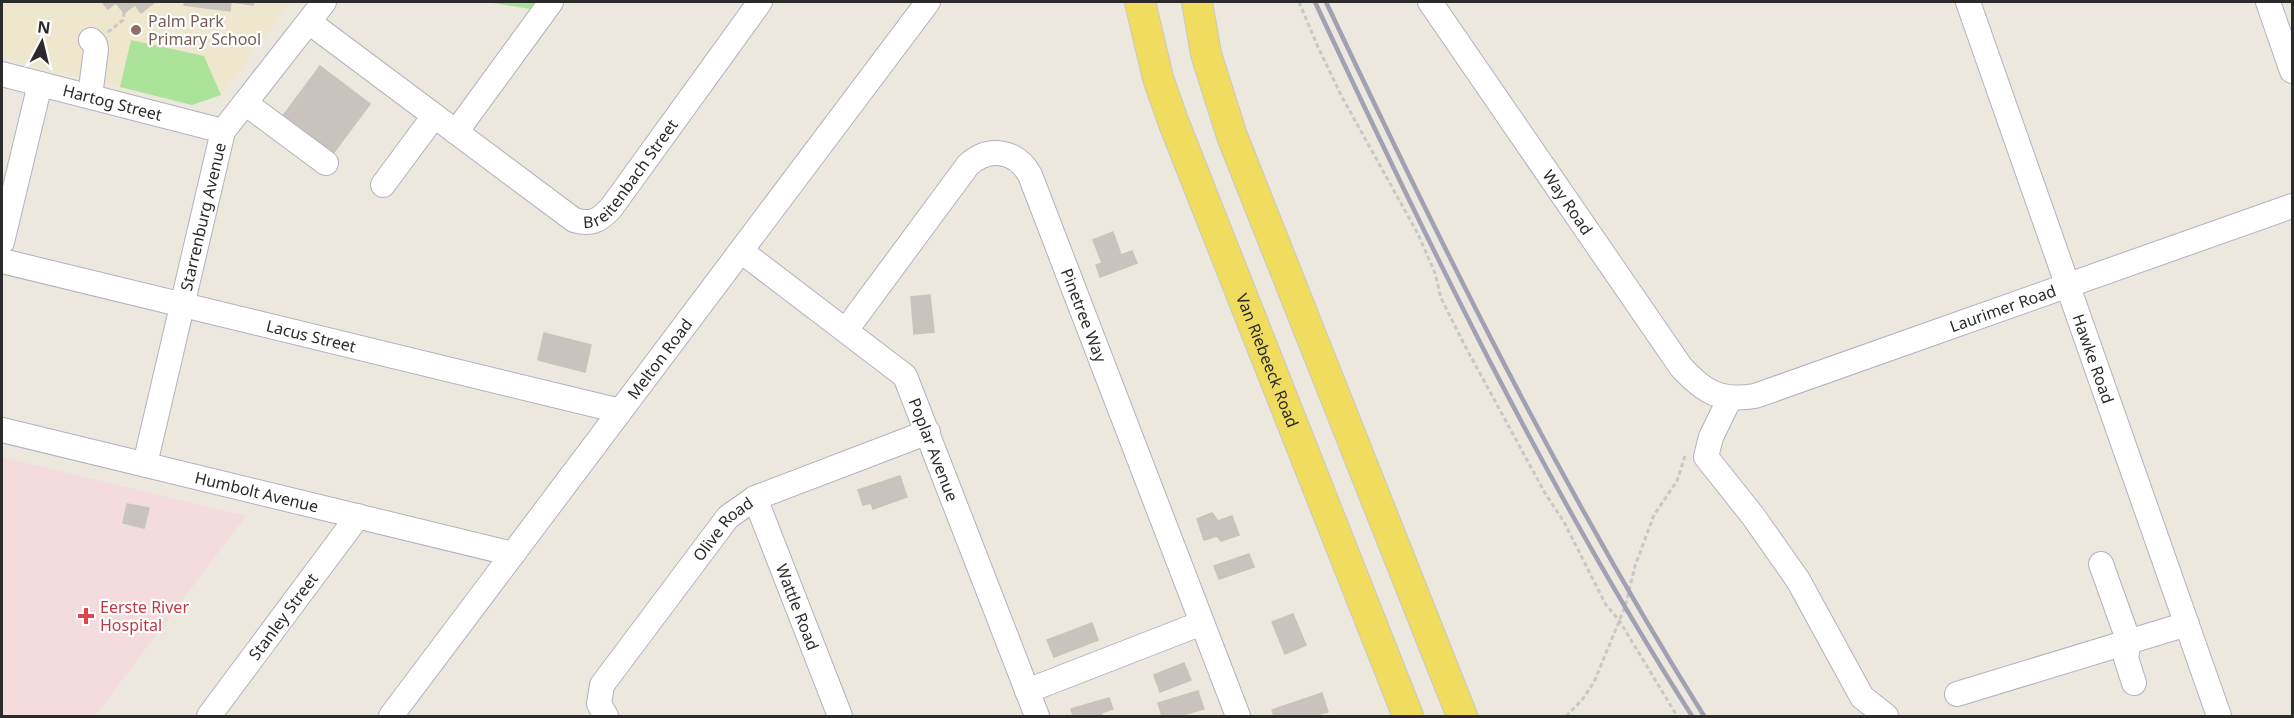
<svg xmlns="http://www.w3.org/2000/svg" width="2294" height="718" font-family="'Noto Sans',sans-serif">
<style>
.education{fill:#eee6cd}
.medical{fill:#f3dcdb}
.green{fill:#ace39a}
.building{fill:#c8c4bd;stroke:#c8c4b7;stroke-width:1.5}
.lines{fill:none;stroke-linecap:round;stroke-linejoin:round}
.minor-casing{stroke:#b1b2bf;stroke-width:26}
.major-casing{stroke:#c8c8c8;stroke-width:32}
.path{stroke:#c8c8c8;stroke-width:3;stroke-dasharray:4.5 3;stroke-linecap:butt}
.minor{stroke:#fff;stroke-width:24}
.major{stroke:#f0dc5f;stroke-width:30}
.rail{stroke:#a0a1b5;stroke-width:4.5}
.education-dot{fill:#8d6e63;stroke:#fff;stroke-width:2}
.health-dot{fill:#e0444e;stroke:#fff;stroke-width:2}
.labels{text-anchor:middle;dominant-baseline:central;stroke-width:4.5;stroke-linejoin:round;paint-order:stroke}
.education-label{font-size:16px;fill:#785e54;stroke:#fff;text-anchor:start}
.street-label{font-size:16px;fill:#2b2b2b;stroke:#fff}
.health-label{font-size:16px;fill:#be3a42;stroke:#fff;text-anchor:start}
</style>
<rect width="100%" height="100%" fill="#ede8dd"/>
<!-- education -->
<path class="education" d="M2,2H291L221,95L192,105L2,58Z"/>
<!-- medical -->
<path class="medical" d="M2,457L246,516L95,716H2Z"/>
<!-- green -->
<path class="green" d="M486,2H535L530,9Z
M131,40L204,56L221,95L192,105L120,87Z"/>
<!-- building -->
<path class="building" d="M102,2H155L141,13L135,5L124,13L116,3L108,9Z
M185,2H254L253,5L231,2L230,11L184,5Z
M320,66L370,104L332,155L282,117Z
M1113,232L1121,255L1132,251L1137,263L1100,277L1096,265L1102,263L1093,240Z
M930,295L934,332L914,334L911,297Z
M544,333L591,345L585,372L538,360Z
M900,476L907,497L873,509L871,503L863,505L858,490Z
M127,504L149,508L144,528L123,523Z
M1212,513L1218,521L1232,516L1239,535L1221,541L1217,536L1204,540L1197,519Z
M1249,554L1254,567L1219,579L1214,566Z
M1293,614L1306,645L1285,654L1272,622Z
M1092,623L1098,640L1054,657L1047,640Z
M1184,663L1191,680L1160,692L1154,675Z
M1198,691L1204,709L1179,716H1162L1158,703Z
M1322,693L1328,712L1313,716H1274L1272,710Z
M1109,698L1113,709L1101,713L1103,716H1073L1071,709Z"/>
<g class="lines">
<defs>
<g id="minor">
<path id="s1" d="M1430,2L1681,367C1704,392 1720,402 1755,396L2292,206"/>
<path id="s2" d="M1968,2L2219,716"/>
<path d="M2268,2L2292,71"/>
<path id="s3" d="M309,22L574,220C591,225 599,221 611,208L760,2"/>
<path id="s4" d="M2,74L223,131"/>
<path d="M90,96L96,50L95,44L91,40"/>
<path d="M245,103L326,163"/>
<path d="M456,132L551,2"/>
<path d="M383,185L434,116"/>
<path d="M2,242L40,84"/>
<path id="s5" d="M741,251L905,376L1037,716"/>
<path id="s6" d="M2,261L620,411"/>
<path id="s7" d="M846,330L968,165C989,146 1016,150 1030,175L1238,716"/>
<path d="M1730,398L1711,437L1706,457L1753,516L1798,580L1862,697L1886,716"/>
<path id="s8" d="M2,430L513,554"/>
<path id="s9" d="M145,464L223,131L324,2"/>
<path id="s10" d="M755,498L840,716"/>
<path d="M2101,564L2129,642L2126,658L2134,683"/>
<path d="M1027,691L1202,623"/>
<path d="M1957,694L2187,624"/>
<path id="s11" d="M209,716L358,516"/>
<path id="s12" d="M391,716L928,2"/>
<path id="s13" d="M606,716L599,704L602,685L728,517L755,498L928,432"/>
</g>
<g id="major">
<path id="s14" d="M1140,2L1158,78L1173,121L1408,716"/>
<path d="M1197,2L1206,54L1232,136L1462,716"/>
</g>
</defs>
<!-- minor casing -->
<use href="#minor" class="minor-casing"/>
<!-- major casing -->
<use href="#major" class="major-casing"/>
<!-- path -->
<path class="path" d="M1299,2L1318,47L1342,97L1418,234L1435,273L1441,298L1464,344L1545,493L1564,522L1606,605L1619,620L1677,716
M108,32L123,20L124,13
M1566,716L1582,700L1594,682L1625,607L1635,566L1654,515L1677,481L1685,456"/>
<!-- minor -->
<use href="#minor" class="minor"/>
<!-- major -->
<use href="#major" class="major"/>
<!-- rail -->
<path class="rail" d="M1315,2C1429,246 1547,489 1692,716
M1326,2C1441,246 1561,487 1704,716"/>
</g>
<!-- markers -->
<circle class="education-dot" cx="136" cy="30" r="6"/>
<path class="health-dot" d="M83 607h6v6h6v6h-6v6h-6v-6h-6v-6h6z"/>
<g class="labels">
<!-- education labels -->
<g class="education-label">
<text x="148" y="21">Palm Park<tspan x="148" dy="18">Primary School</tspan></text>
</g>
<!-- street labels -->
<g class="street-label">
<text stroke="none"><textPath href="#s4" startOffset="114">Hartog Street</textPath></text>
<text stroke="none"><textPath href="#s3" startOffset="410">Breitenbach Street</textPath></text>
<text stroke="none"><textPath href="#s1" startOffset="243">Way Road</textPath></text>
<text stroke="none"><textPath href="#s9" startOffset="254">Starrenburg Avenue</textPath></text>
<text stroke="none"><textPath href="#s1" startOffset="790">Laurimer Road</textPath></text>
<text stroke="none"><textPath href="#s7" startOffset="429">Pinetree Way</textPath></text>
<text stroke="none"><textPath href="#s6" startOffset="318">Lacus Street</textPath></text>
<text stroke="none"><textPath href="#s12" startOffset="447">Melton Road</textPath></text>
<text stroke="none"><textPath href="#s2" startOffset="378">Hawke Road</textPath></text>
<text stroke="none"><textPath href="#s14" startOffset="381">Van Riebeeck Road</textPath></text>
<text stroke="none"><textPath href="#s5" startOffset="285">Poplar Avenue</textPath></text>
<text stroke="none"><textPath href="#s8" startOffset="262">Humbolt Avenue</textPath></text>
<text stroke="none"><textPath href="#s13" startOffset="231">Olive Road</textPath></text>
<text stroke="none"><textPath href="#s10" startOffset="117">Wattle Road</textPath></text>
<text stroke="none"><textPath href="#s11" startOffset="124">Stanley Street</textPath></text>
</g>
<!-- health labels -->
<g class="health-label">
<text x="100" y="607">Eerste River<tspan x="100" dy="18">Hospital</tspan></text>
</g>
</g>
<!-- border -->
<rect width="2294" height="718" fill="none" stroke="#2b2b2b" stroke-width="6"/>
<!-- north arrow -->
<g transform="translate(42 42) rotate(7)" stroke="#ffffff" stroke-width="4.5" paint-order="stroke">
<path d="M0-4.5L10 22L0 15L-10 22Z" fill="#2b2b2b"/>
<text y="-9" font-size="16" font-weight="bold" text-anchor="middle" fill="#2b2b2b">N</text>
</g>
</svg>
